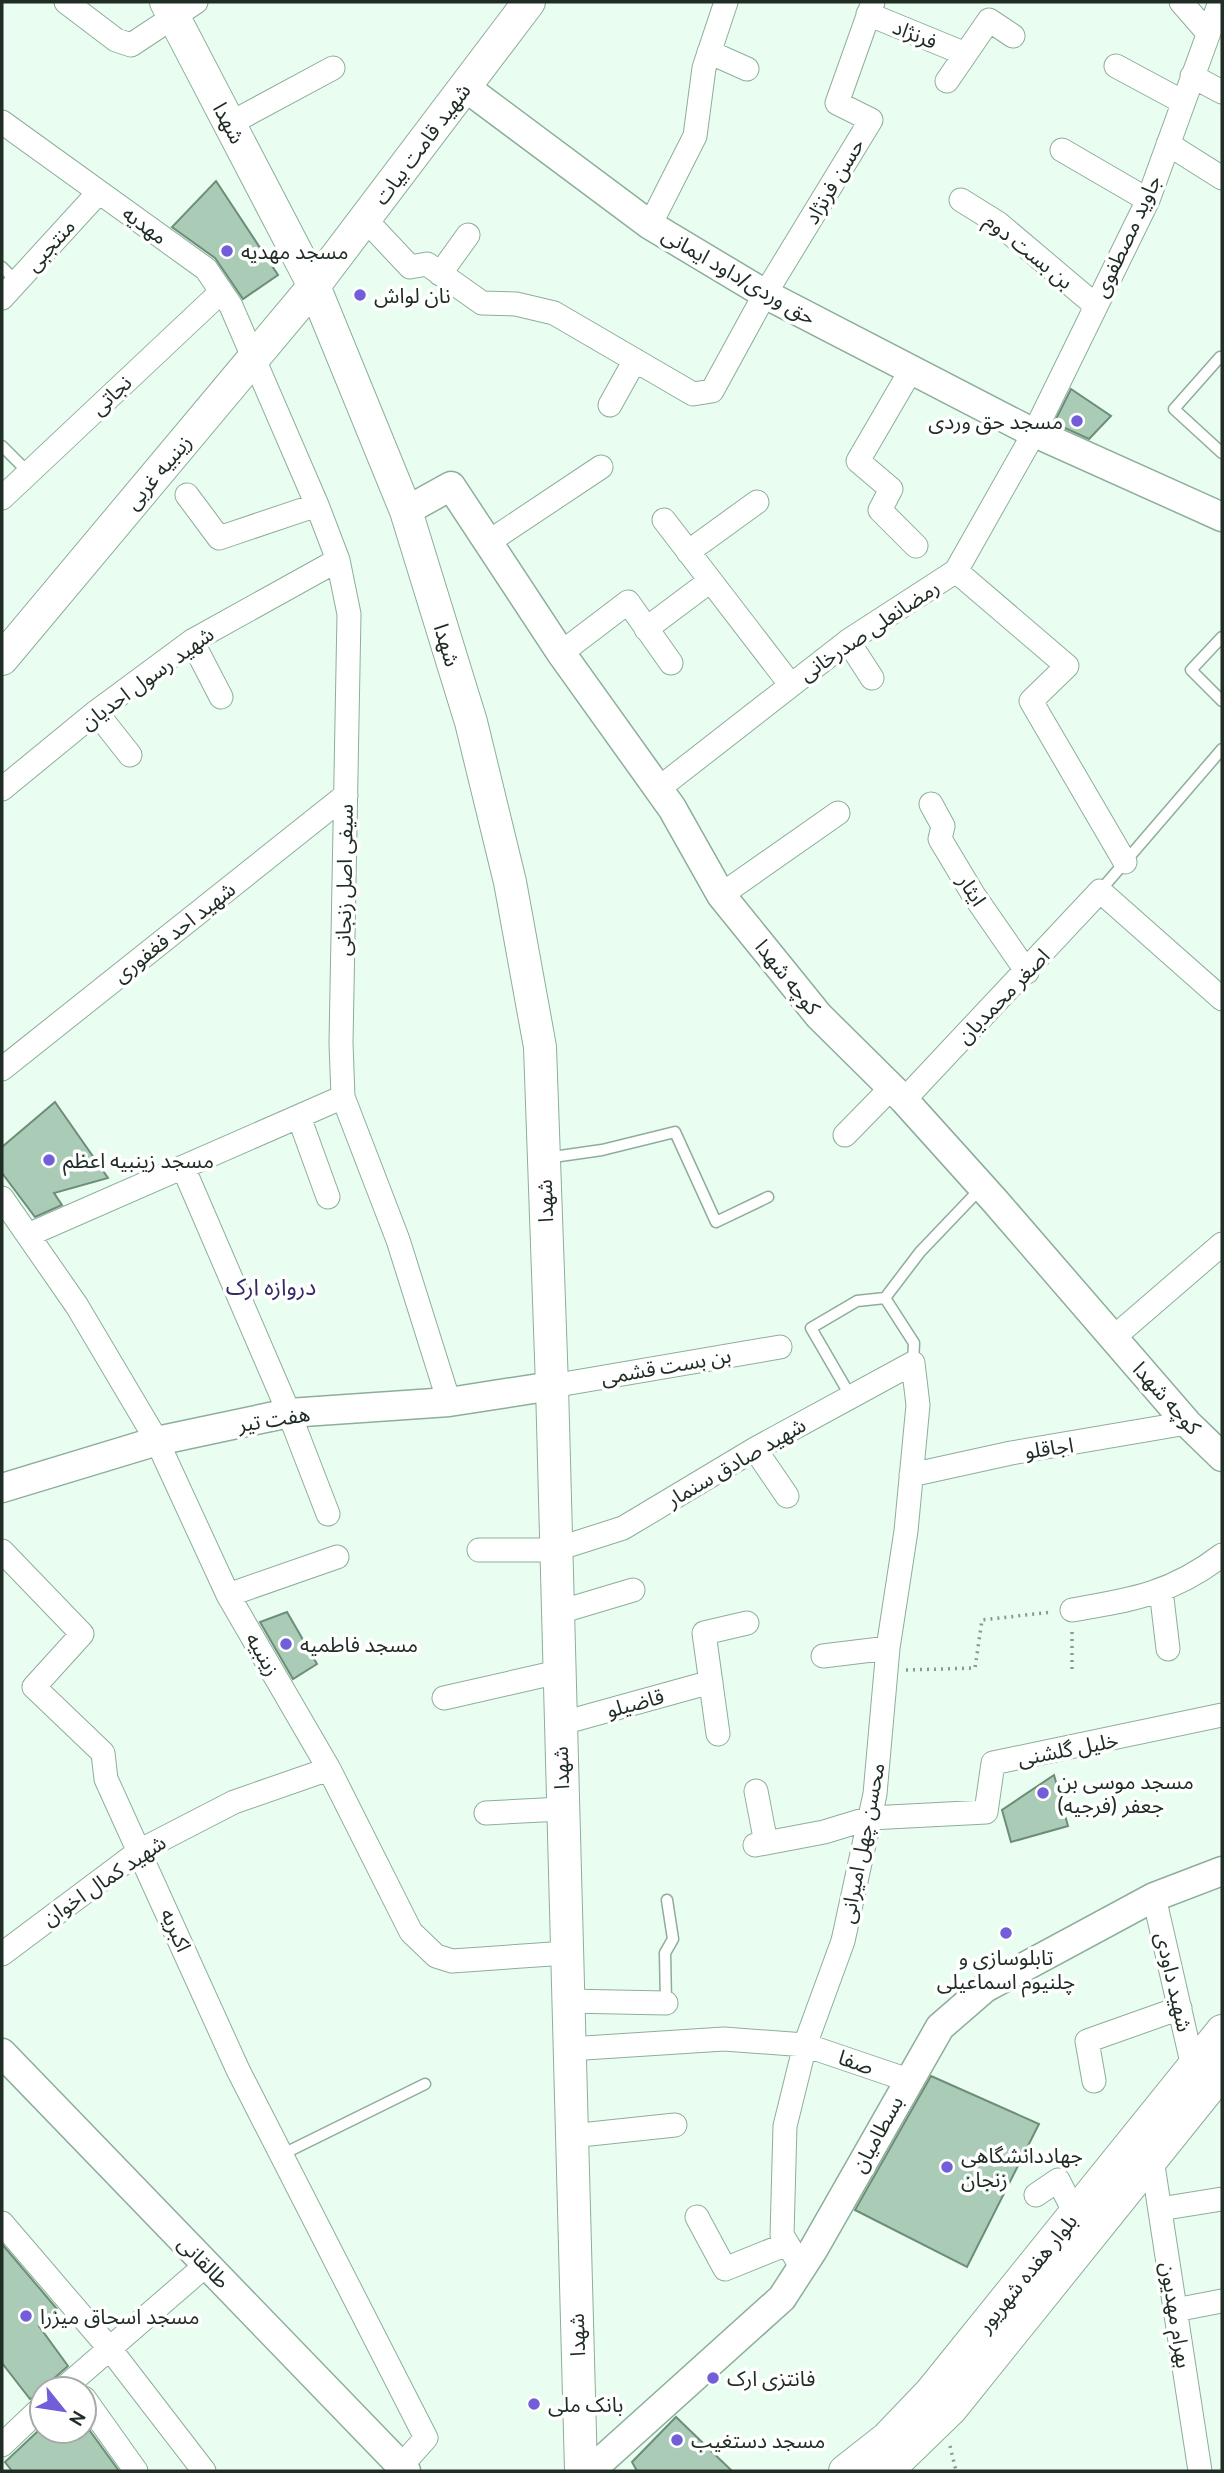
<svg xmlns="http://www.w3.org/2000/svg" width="1224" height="2473" font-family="Cabin,'Noto Sans Arabic',sans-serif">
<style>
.building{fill:#aaccb7;stroke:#6d8d79;stroke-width:2}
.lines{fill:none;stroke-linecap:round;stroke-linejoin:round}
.service-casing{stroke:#8dae9a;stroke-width:13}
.minor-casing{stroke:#8dae9a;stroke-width:25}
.tertiary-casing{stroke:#8dae9a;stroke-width:31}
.secondary-casing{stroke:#8dae9a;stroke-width:34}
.path{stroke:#899a8f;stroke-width:3.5;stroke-dasharray:2 5;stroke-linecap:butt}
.service{stroke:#fff;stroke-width:10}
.minor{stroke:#fff;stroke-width:23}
.tertiary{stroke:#fff;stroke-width:28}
.secondary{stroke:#fff;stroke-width:32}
.poi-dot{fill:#725ed9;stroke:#fff;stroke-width:2.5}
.labels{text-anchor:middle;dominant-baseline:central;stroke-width:7;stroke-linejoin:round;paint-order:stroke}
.street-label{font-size:21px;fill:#202d25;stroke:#fff}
.poi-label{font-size:21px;fill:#202d25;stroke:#fff;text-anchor:start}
.neighbourhood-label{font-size:23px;fill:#332a66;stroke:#fff}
</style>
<rect width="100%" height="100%" fill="#e9fef0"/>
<!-- building -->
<path class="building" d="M216,181L278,275L243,299L215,258L172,227Z
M1071,389L1111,416L1089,439L1054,423Z
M55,1102L108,1178L54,1193L62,1205L35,1217L2,1173V1147Z
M287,1612L317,1664L293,1679L260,1622Z
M1054,1775L1068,1826L1011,1842L1002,1810Z
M931,2076L1039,2124L967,2267L855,2210Z
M2,2244L57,2309L39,2326L68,2366L42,2389V2393L30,2399L2,2363Z
M676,2417L732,2471H637L632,2462Z
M38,2431H90L119,2471H12L5,2462Z"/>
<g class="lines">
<defs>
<path id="service" d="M2,267L17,282
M1220,357L1174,409L1222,453
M2,446L29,473
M1222,637L1191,670L1222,701
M1100,891L1222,749
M546,1158L602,1150L675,1132L716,1222L768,1197
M913,1363L914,1343L885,1298L920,1252L982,1187
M851,1397L811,1328L857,1301L885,1298
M666,2003L665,1953L673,1939L667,1900
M281,2155L425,2084"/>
<path id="minor" d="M66,2L116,40L131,45L196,2
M1181,2L1208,33
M868,14L963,53
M709,52L747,69
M1116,66L1183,102
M1192,76L1222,92
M947,81L989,20L1013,36
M2,122L206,269L231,306L317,505L338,560L349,614L341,1043L343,1097L398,1240L449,1402
M229,124L333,68
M1168,144L1222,178
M1062,150L1148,200
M961,200L998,223L1095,305
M365,219L410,267L427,264L482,303L516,304L554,313L693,394L712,391L765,294L871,120L837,103L873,2
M650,225L695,136L704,68L726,2
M440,274L468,235
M2,298L99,192
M911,370L858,461L891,489L880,510L916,546
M610,405L635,360
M187,495L219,538L317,505
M2,498L221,292
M664,520L790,684
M487,543L601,467
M688,552L757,502
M956,571L1067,666L1031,701L1125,862
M646,629L710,581
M192,641L221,697
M848,641L872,678
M561,653L628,602L671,663
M96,712L130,755
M2,789L96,712L192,641L338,560
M658,789L848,641L956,571L1034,433L1148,200L1220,2
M931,804L943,826L940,839L973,894L1027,972
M721,895L838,813
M2,1069L346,795
M904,1100L1100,891L1222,999
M299,1117L328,1197
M845,1135L891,1088
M183,1167L289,1413L328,1514
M2,1198L77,1306L157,1441L228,1595L329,1769L411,1932L436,1956L452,1961L566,1953
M28,1235L343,1097
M1113,1338L1222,1244
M552,1386L780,1347
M755,1449L787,1496
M911,1475L1011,1453L1187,1423
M479,1550H554L623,1528L755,1449L913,1363L918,1405L906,1531L888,1648L875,1794L843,1941L805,2045L785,2126L782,2235L802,2268
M2,1551L82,1634L34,1687L103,1753L106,1779L238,2070L426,2438L401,2466
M1161,1590L1168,1649
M228,1595L337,1557
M1072,1610C1132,1600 1173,1593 1222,1555
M556,1613L633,1590
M823,1656L888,1648
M444,1698L558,1672
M559,1724L711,1682
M718,1734L704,1633L747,1623
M756,1791L766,1843
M486,1813L562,1809
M755,1845L824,1832L870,1818L986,1812L993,1763L1222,1715
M1154,1897L1193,2067
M2,1954L141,1850L234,1802L329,1769
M567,2001L666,2003
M569,2049L724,2039L805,2045L908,2080
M1094,2081L1087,2041L1180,2008
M571,2136L675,2125
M1152,2159L1200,2471
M1036,2195L1058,2180L1075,2213
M1160,2209L1222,2199
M697,2217L725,2269L787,2244
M2,2223L110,2349L204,2471
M1175,2310L1222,2301
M63,2389L206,2265
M84,2398L136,2471
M2,2445L42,2407"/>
<path id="tertiary" d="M465,87L650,225L765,294L1024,428L1222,517
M406,511L451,486L561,653L672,808L721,895L819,1016L904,1100L995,1201L1187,1423L1222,1457
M2,1488L157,1441L289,1413L449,1402L552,1386
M2,2053L406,2471
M590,2471L782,2298L813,2250L940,2027L985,1988L1154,1897L1222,1871"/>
<path id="secondary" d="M166,2L314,286L406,511L471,722L510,882L540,1047L552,1386L581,2471
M2,659L314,286L529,2
M845,2471L887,2438L931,2392L1222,2031
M887,2471L951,2409L1222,2072"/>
</defs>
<!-- service casing -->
<use href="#service" class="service-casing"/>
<!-- minor casing -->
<use href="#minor" class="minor-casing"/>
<!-- tertiary casing -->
<use href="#tertiary" class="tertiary-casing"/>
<!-- secondary casing -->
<use href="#secondary" class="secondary-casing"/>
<!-- path -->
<path class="path" d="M1072,1669V1629
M906,1670L975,1668L982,1620L1052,1612
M950,2446L956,2471"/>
<!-- service -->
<use href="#service" class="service"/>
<!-- minor -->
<use href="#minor" class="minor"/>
<!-- tertiary -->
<use href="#tertiary" class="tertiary"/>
<!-- secondary -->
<use href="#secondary" class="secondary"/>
</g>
<!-- markers -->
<g class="poi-dot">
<circle cx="227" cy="251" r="7"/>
<circle cx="360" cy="295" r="7"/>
<circle cx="1077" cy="421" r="7"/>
<circle cx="49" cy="1160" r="7"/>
<circle cx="286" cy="1644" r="7"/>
<circle cx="1043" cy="1793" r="7"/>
<circle cx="1006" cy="1933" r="7"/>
<circle cx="947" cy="2167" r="7"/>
<circle cx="26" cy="2316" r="7"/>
<circle cx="713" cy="2378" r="7"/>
<circle cx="534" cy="2404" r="7"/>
<circle cx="677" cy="2440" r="7"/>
</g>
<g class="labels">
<!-- street labels -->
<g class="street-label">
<text transform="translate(915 34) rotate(22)">فرنژاد</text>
<text transform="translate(229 123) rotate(62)">شهدا</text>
<text transform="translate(422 144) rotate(-53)">شهید قامت بیات</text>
<text transform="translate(834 181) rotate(-59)">حسن فرنژاد</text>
<text transform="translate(145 225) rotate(36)">مهدیه</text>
<text transform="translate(1127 236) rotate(-65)">جاوید مصطفوی</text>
<text transform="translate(50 245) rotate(-48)">منتجبی</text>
<text transform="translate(1029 251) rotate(39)">بن بست دوم</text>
<text transform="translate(739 276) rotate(30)">حق وردی/داود ایمانی</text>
<text transform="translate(111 395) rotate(-43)">نجاتی</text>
<text transform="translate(158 472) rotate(-50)">زینبیه غربی</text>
<text transform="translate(869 630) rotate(-34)">رمضانعلی صدرخانی</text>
<text transform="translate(447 645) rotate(73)">شهدا</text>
<text transform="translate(147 678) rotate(-36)">شهید رسول احدیان</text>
<text transform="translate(344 880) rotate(-89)">سیفی اصل زنجانی</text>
<text transform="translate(972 890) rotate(57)">ایثار</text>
<text transform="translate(174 932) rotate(-38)">شهید احد فغفوری</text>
<text transform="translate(788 977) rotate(51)">کوچه شهدا</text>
<text transform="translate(1003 996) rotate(-46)">اصغر محمدیان</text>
<text transform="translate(545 1201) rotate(-92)">شهدا</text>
<text transform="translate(666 1366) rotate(-10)">بن بست قشمی</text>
<text transform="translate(1167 1398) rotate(48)">کوچه شهدا</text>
<text transform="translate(274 1419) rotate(-9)">هفت تیر</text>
<text transform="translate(1049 1448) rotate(-8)">اجاقلو</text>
<text transform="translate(736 1462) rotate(-30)">شهید صادق سنمار</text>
<text transform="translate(263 1654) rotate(60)">زینبیه</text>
<text transform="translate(635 1703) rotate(-15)">قاضیلو</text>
<text transform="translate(1068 1749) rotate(-11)">خلیل گلشنی</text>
<text transform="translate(561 1768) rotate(-92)">شهدا</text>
<text transform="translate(862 1843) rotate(-79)">محسن چهل امیرانی</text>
<text transform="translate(104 1880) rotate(-34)">شهید کمال اخوان</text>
<text transform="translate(176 1930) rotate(66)">اکبریه</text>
<text transform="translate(1174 1982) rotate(77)">شهید داودی</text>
<text transform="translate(856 2062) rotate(19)">صفا</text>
<text transform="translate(877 2134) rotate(-61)">بسطامیان</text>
<text transform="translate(204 2262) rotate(46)">طالقانی</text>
<text transform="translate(1027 2273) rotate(-51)">بلوار هفده شهریور</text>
<text transform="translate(1176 2315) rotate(81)">بهرام مهدیون</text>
<text transform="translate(577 2335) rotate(-92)">شهدا</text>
</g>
<!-- poi labels -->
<g class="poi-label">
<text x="241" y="251">مسجد مهدیه</text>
<text x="374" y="295">نان لواش</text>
<text x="1063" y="421" text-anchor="end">مسجد حق وردی</text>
<text x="63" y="1160">مسجد زینبیه اعظم</text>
<text x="300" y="1644">مسجد فاطمیه</text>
<text x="1057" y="1781">مسجد موسی بن<tspan x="1057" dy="24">جعفر (فرجیه)</tspan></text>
<text x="1006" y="1957" text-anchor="middle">تابلوسازی و<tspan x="1006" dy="24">چلنیوم اسماعیلی</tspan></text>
<text x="961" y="2155">جهاددانشگاهی<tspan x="961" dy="24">زنجان</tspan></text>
<text x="40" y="2316">مسجد اسحاق میزرا</text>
<text x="727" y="2378">فانتزی ارک</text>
<text x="548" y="2404">بانک ملی</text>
<text x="691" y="2440">مسجد دستغیب</text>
</g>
<!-- neighbourhood labels -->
<g class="neighbourhood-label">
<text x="271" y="1287">دروازه ارک</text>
</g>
</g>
<!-- border -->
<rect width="1224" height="2473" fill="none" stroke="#202d25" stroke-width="7"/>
<!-- north arrow -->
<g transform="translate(63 2410) rotate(120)"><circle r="33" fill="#ffffff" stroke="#a6aba8" stroke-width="2"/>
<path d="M0-5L12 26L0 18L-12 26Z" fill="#725ed9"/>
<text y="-10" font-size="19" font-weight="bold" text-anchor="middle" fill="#202d25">N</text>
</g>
</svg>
